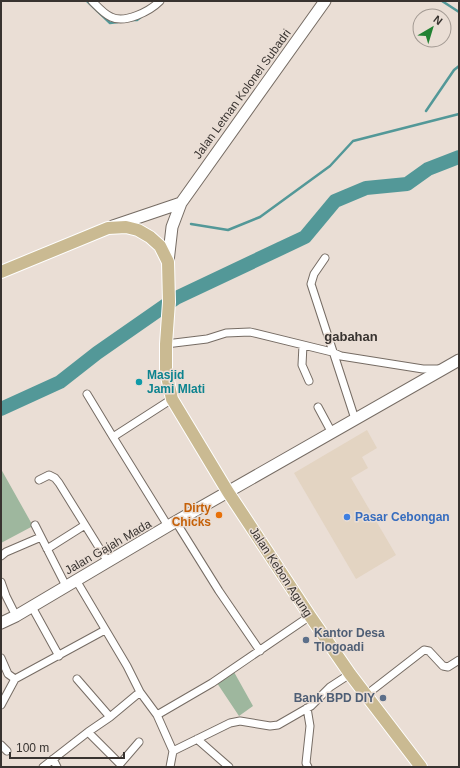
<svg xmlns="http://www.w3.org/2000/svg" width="460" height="768" font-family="Helvetica,sans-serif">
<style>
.commercial{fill:#e3d4c2}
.green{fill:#9eb79e}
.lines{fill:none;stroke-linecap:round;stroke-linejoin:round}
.stream{stroke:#539898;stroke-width:2.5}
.river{stroke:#539898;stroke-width:14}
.minor-casing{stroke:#766c64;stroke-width:9}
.secondary-casing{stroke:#766c64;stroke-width:13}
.primary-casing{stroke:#fff;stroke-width:14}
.minor{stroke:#fff;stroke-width:7}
.secondary{stroke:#fff;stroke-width:11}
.primary{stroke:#caba92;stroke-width:12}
.culture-dot{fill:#0f9aa8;stroke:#eaded5;stroke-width:1.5}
.food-dot{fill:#e8710a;stroke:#eaded5;stroke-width:1.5}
.shop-dot{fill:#3f7fe0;stroke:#eaded5;stroke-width:1.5}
.service-dot{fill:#5c6f8a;stroke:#eaded5;stroke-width:1.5}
.labels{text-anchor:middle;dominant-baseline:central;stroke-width:3;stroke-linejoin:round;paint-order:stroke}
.street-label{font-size:12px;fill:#383330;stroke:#eaded5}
.culture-label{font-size:12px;font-weight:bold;fill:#0d838f;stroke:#eaded5;text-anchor:start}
.food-label{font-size:12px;font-weight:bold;fill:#c56008;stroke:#eaded5;text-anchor:end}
.shop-label{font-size:12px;font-weight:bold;fill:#366cbe;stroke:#eaded5;text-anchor:start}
.service-label{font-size:12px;font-weight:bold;fill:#4e5e75;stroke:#eaded5;text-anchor:start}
.neighbourhood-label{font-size:13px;font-weight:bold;fill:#383330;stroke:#eaded5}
</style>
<rect width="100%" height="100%" fill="#eaded5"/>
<!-- commercial -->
<path class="commercial" d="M367,430L377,448L362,457L368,468L351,478L396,555L356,579L294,473Z"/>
<!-- green -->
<path class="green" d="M1,469L33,526L1,543Z
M234,672L253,706L239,716L217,683Z"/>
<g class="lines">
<!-- stream -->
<path class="stream" d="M87,1L110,23L118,22
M442,1L459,12
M131,20H137L141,17
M426,111L454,70L459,66
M191,224L228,230L260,217L330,166L353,141L459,114"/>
<!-- river -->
<path class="river" d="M1,409L60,382L97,353L176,298L305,237L335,201L366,188L407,184L428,169L459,157"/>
<defs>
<path id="minor" d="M92,1C98,7 104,14 111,17C125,24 150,11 160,1
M325,258L314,274L311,284L355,419
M166,344L207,339L226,333L250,332L332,352L341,356L423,369H442
M303,345L302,365L309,381
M87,394L113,437
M318,407L332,433
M39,480L49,475L55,478L59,483L108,562
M176,522L219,591L260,651
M35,525L66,586
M168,526L113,437L172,399
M47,549L85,525
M1,556L6,552L41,537
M76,580L127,666L140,692
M1,582L6,596L16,616
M32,607L59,656
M1,658L8,674L15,679L105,630
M77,679L110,717
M366,695L424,650L429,651L443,666L448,667L459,660
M1,705L15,679
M307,708L310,726L306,763L308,767
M157,715L212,683L310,616
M88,732L120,764L139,742
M197,739L229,767
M1,745L7,751
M53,759L57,767
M43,767L88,732L110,717L140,692L157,715L173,751
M170,767L173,751L230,723L240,721L270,726L278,725L311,706L330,687L350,674"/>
<path id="secondary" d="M113,226L181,203
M168,262L172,227L181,203L325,1
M1,623L16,616L168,526L459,360"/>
<path id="primary" d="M1,272L108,228L126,227L138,230L150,237L160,246L168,262L169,302L166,344V372L172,399L228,492L310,616L350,674L421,767"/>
</defs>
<!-- minor casing -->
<use href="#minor" class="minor-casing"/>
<!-- secondary casing -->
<use href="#secondary" class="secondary-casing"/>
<!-- primary casing -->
<use href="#primary" class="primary-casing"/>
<!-- minor -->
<use href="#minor" class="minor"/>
<!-- secondary -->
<use href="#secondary" class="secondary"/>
<!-- primary -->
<use href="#primary" class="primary"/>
</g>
<!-- markers -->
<circle class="culture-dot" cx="139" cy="382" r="4"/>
<circle class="food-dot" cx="219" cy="515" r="4"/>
<circle class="shop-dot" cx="347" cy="517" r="4"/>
<g class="service-dot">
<circle cx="306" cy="640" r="4"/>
<circle cx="383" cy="698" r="4"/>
</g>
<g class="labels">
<!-- street labels -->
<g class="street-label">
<text transform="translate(242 94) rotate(-54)">Jalan Letnan Kolonel Subadri</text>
<text transform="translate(108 547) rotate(-30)">Jalan Gajah Mada</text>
<text transform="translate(281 572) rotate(57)">Jalan Kebon Agung</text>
</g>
<!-- culture labels -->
<g class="culture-label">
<text x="147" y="375">Masjid<tspan x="147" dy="14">Jami Mlati</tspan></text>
</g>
<!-- food labels -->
<g class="food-label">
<text x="211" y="508">Dirty<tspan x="211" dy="14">Chicks</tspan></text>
</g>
<!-- shop labels -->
<g class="shop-label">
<text x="355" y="517">Pasar Cebongan</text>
</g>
<!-- service labels -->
<g class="service-label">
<text x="314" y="633">Kantor Desa<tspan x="314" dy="14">Tlogoadi</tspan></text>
<text x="375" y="698" text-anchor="end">Bank BPD DIY</text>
</g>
<!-- neighbourhood labels -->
<g class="neighbourhood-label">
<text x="351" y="336">gabahan</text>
</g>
</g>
<!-- border -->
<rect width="460" height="768" fill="none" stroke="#383330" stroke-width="4"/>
<!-- north arrow -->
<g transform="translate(432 28) rotate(38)"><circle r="19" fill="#eaded5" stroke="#a39a93"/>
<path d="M0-3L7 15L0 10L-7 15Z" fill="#228133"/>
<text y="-6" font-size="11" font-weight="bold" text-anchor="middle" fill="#383330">N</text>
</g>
<!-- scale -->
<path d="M10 752v6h114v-6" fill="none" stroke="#383330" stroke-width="2"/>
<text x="16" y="752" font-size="12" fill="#383330" stroke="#eaded5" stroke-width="3" paint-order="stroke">100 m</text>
</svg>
